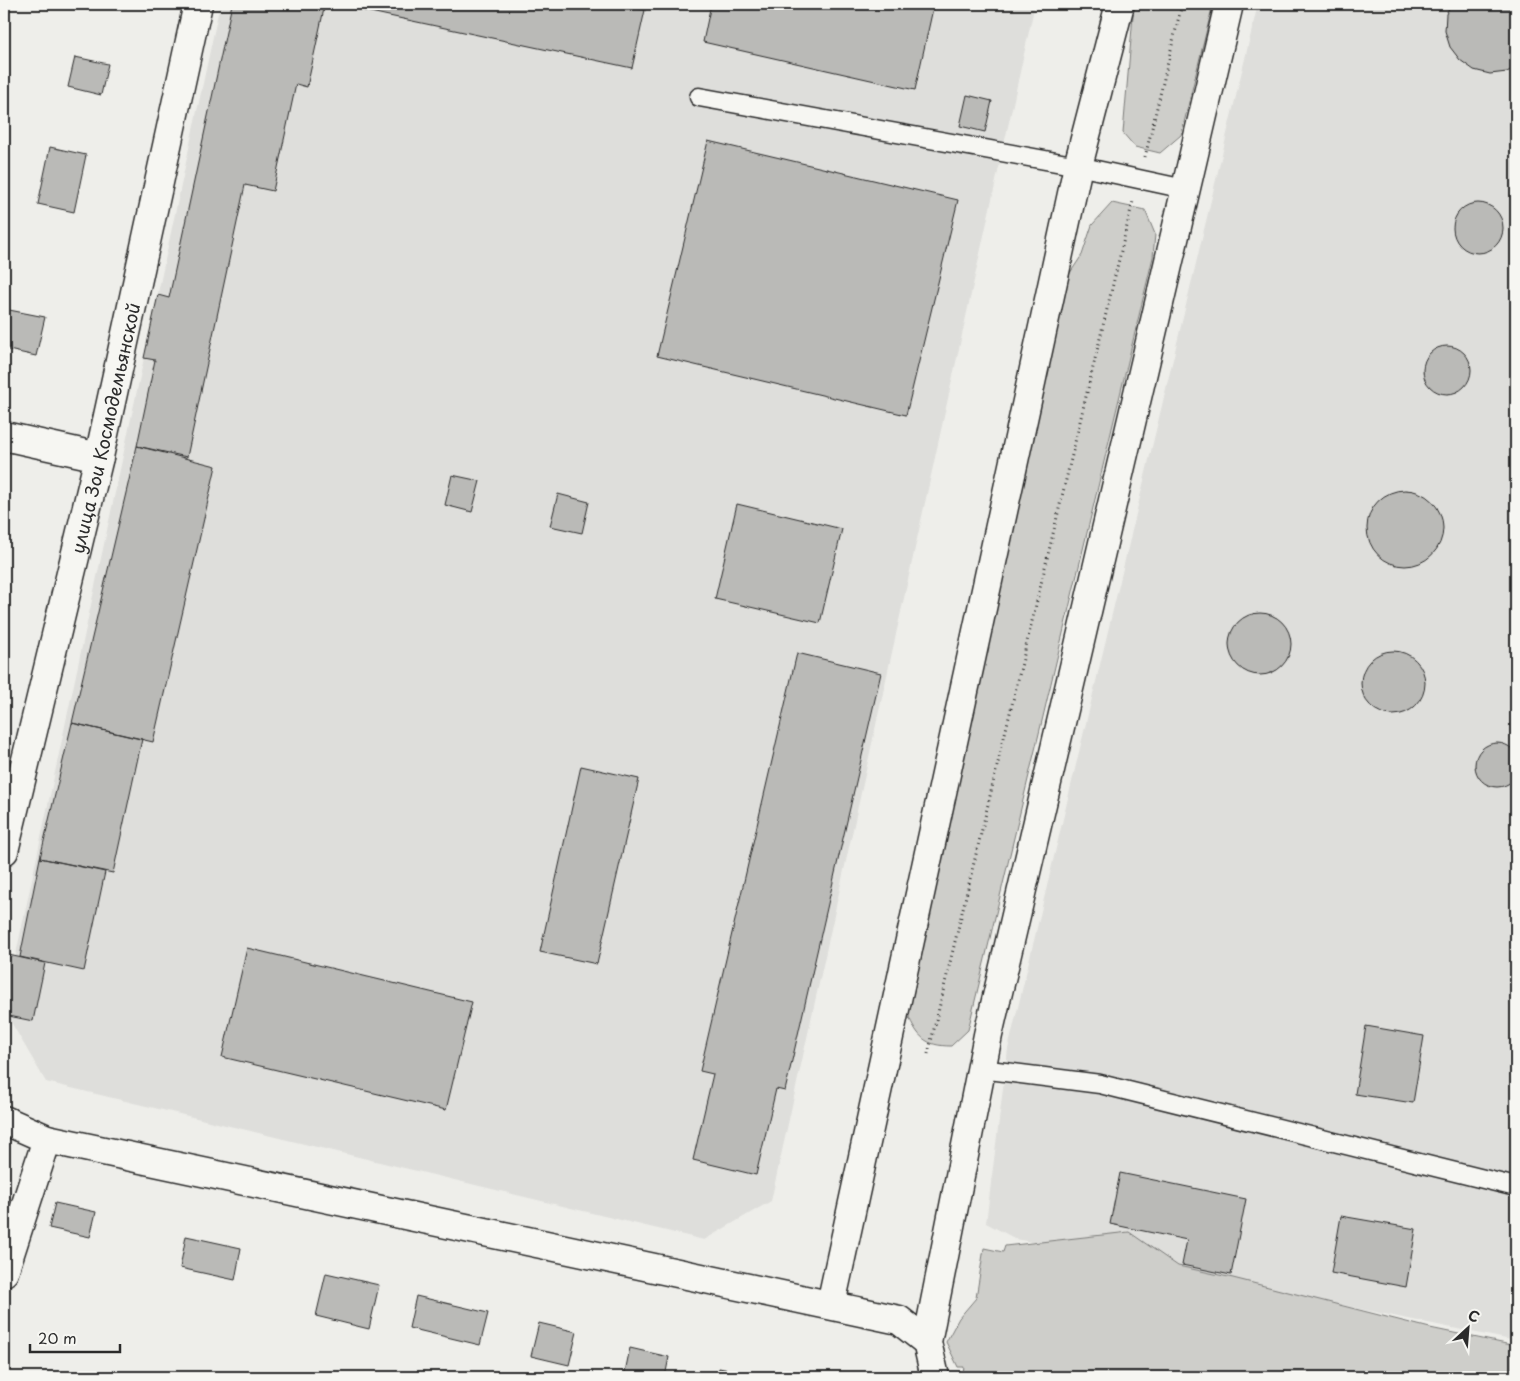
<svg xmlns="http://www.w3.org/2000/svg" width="1520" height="1381" font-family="'Playpen Sans',sans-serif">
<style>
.built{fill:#dededb}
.green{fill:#cececa;stroke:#7c7c7a}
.building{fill:#babab7;stroke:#2b2b2b}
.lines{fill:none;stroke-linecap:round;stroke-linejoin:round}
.lane-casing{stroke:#2b2b2b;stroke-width:21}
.street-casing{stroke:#2b2b2b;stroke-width:31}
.path{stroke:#2b2b2b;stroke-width:3;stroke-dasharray:1 4;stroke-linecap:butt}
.lane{stroke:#f6f6f2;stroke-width:18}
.street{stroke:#f6f6f2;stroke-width:28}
.labels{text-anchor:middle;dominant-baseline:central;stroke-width:4.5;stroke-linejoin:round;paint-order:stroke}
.street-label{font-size:18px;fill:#2b2b2b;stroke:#f6f6f2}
</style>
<rect width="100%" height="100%" fill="#eeeeea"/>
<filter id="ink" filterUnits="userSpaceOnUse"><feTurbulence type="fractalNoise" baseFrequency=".02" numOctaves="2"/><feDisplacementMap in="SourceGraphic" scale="10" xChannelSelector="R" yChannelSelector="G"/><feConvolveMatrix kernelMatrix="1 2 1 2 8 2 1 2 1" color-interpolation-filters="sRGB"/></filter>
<g filter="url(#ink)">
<!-- built -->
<path class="built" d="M220,4H1035L771,1201L704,1240L46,1082L4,1010Z
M1258,4H1516V1341L1016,1239L986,1223L1008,1049Z"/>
<!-- green -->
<path class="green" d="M1134,4H1213L1181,135L1160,153L1135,147L1123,133Z
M1112,203L1145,210L1155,234L1153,257L968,1030L951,1046C925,1046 918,1037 908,1015L1068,276L1082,255L1092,225Z
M1129,1232L1178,1266L1233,1278L1430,1328L1516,1346V1377H962L964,1367H958L946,1342L959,1318L976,1298L984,1248L1003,1252L1005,1246Z"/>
<!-- building -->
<path class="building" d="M232,4H325L307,87L296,84L273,191L245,185L187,457L137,446L155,360L144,358L158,295L169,298Z
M333,4H616L645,10L632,68Z
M711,4H934L915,90L703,42Z
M1451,4H1516V67L1507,72L1490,74L1474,70L1460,60L1450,47L1445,31L1446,14Z
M75,57L108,64L101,95L68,87Z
M967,95L992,101L985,132L960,126Z
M708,141L958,200L906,415L657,356Z
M50,147L86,155L74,212L38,204Z
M1453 228a25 25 0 1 1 50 0a25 25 0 1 1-50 0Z
M4,309L45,317L36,356L4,349Z
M1423 370a24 24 0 1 1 48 0a24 24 0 1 1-48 0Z
M137,446L216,466L153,742L72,723Z
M452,475L480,481L472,512L445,505Z
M1367 528a38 38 0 1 1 76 0a38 38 0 1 1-76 0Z
M558,494L589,502L582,533L550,526Z
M737,504L842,529L820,623L715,599Z
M1229 644a31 31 0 1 1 62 0a31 31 0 1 1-62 0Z
M1361 683a32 32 0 1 1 64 0a32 32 0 1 1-64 0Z
M797,653L881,673L785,1091L776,1089L756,1175L693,1160L713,1074L700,1071Z
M72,723L142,739L113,873L40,858Z
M1475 765a22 22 0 1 1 44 0a22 22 0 1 1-44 0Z
M581,766L639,779L597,964L540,952Z
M40,858L105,872L84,971L20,957Z
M247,948L472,1002L446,1110L222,1057Z
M4,954L45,963L33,1021L4,1015Z
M1366,1026L1424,1036L1413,1103L1355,1094Z
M1120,1173L1246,1199L1231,1275L1182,1265L1187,1240L1110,1224Z
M55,1203L96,1212L90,1237L49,1228Z
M1341,1216L1416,1229L1406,1287L1331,1273Z
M186,1236L241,1248L235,1280L180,1268Z
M326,1273L379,1285L369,1329L316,1316Z
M416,1296L488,1313L480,1345L409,1328Z
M539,1323L577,1332L569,1365L531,1356Z
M630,1348L669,1357L665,1377H624Z
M719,1368L754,1375L753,1377H717Z"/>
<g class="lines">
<defs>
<path id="lane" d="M699,97L1078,166L1185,189
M981,1069L1100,1084L1516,1187"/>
<g id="street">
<path d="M4,436L99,457"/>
<path id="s1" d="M4,851L99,457L198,4"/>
<path d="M4,1120L47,1139L899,1320L927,1342"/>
<path d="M4,1272L47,1139"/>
<path d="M831,1304L1078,166L1120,4"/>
<path d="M935,1377L927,1342L988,1035L1229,4"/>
</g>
</defs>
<!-- lane casing -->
<use href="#lane" class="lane-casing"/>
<!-- street casing -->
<use href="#street" class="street-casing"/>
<!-- path -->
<path class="path" d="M1145,157L1182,4
M928,1054L1133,201"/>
<!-- lane -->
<use href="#lane" class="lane"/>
<!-- street -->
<use href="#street" class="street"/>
</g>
</g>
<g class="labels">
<!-- street labels -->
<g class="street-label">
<text stroke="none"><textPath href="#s1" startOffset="435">улица Зои Космодемьянской</textPath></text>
</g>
</g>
<!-- margin -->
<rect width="1520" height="1381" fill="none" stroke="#f6f6f2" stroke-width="20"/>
<rect x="10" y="10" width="1500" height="1361" fill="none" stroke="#2b2b2b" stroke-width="2" filter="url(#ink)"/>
<!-- north arrow -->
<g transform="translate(1468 1328) rotate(26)" stroke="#f6f6f2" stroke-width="4" paint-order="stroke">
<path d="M0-4L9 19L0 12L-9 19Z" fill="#2b2b2b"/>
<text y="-8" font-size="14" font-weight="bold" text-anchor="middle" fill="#2b2b2b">С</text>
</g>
<!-- scale -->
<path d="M30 1344v8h90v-8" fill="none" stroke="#2b2b2b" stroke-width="2.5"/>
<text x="38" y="1344" font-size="15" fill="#2b2b2b" stroke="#f6f6f2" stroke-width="4" paint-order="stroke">20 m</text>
</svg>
